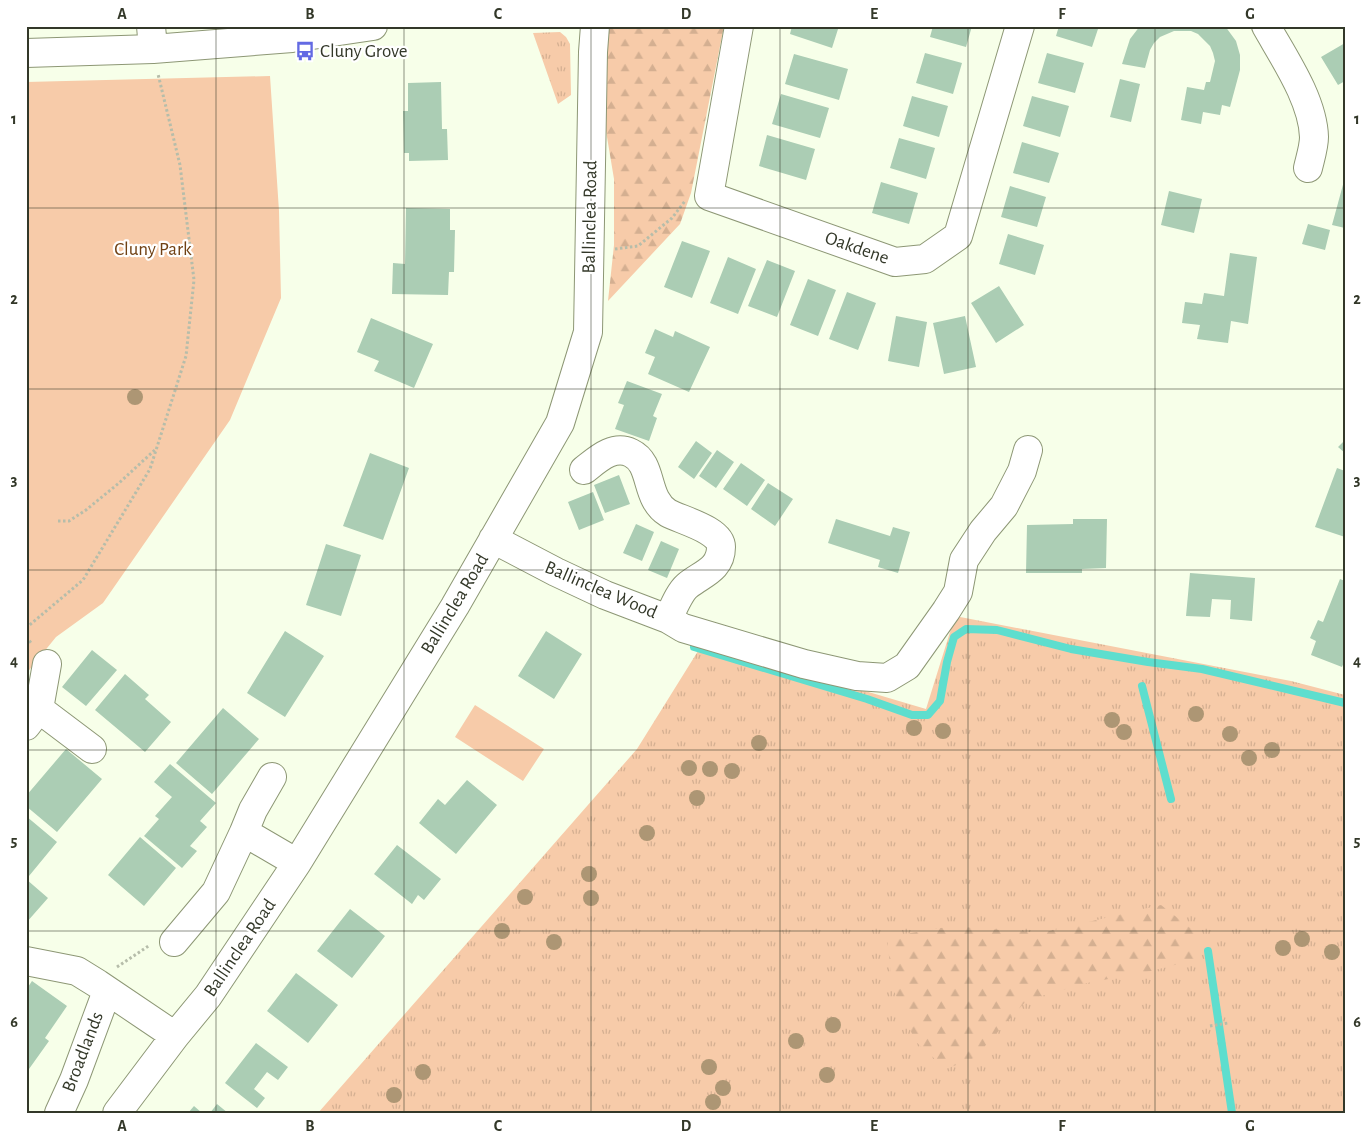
<svg xmlns="http://www.w3.org/2000/svg" width="1371" height="1139" font-family="'Alegreya Sans',sans-serif">
<style>
.grass{fill:url(#grass-tufts)}
.forest{fill:url(#forest-firs)}
.green{fill:#f7cba9}
.lines{fill:none;stroke-linecap:round;stroke-linejoin:round}
.stream{stroke:#5edece;stroke-width:8}
.building{fill:#abcdb4}
.minor-casing{stroke:#8d9775;stroke-width:30}
.path{stroke:#b6bdaa;stroke-width:3;stroke-dasharray:2.5 2.5;stroke-linecap:butt}
.minor{stroke:#fff;stroke-width:28}
.tree{fill:#ad9674}
.grid{fill:none;stroke:#333829;stroke-width:1;stroke-opacity:0.55}
.labels{text-anchor:middle;dominant-baseline:central;stroke-width:4.5;stroke-linejoin:round;paint-order:stroke}
.poi-label{font-size:19px;fill:#333829;stroke:#fff;text-anchor:start}
.street-label{font-size:19px;fill:#333829;stroke:#fff}
.park-label{font-size:19px;fill:#704114;stroke:#fff}
.neatline{fill:none;stroke:#333829;stroke-width:2}
.grid-label{font-size:16px;text-anchor:middle;font-weight:bold;fill:#333829}
</style>
<defs>
<pattern id="grass-tufts" width="24" height="20" patternUnits="userSpaceOnUse" patternTransform="scale(1.25)"><rect width="24" height="20" fill="#f7cba9"/><path d="M3 7l-1-3M5 7V3M7 7l1-3M15 17l-1-3M17 17v-4M19 17l1-3" fill="none" stroke="#d4af91"/></pattern>
<pattern id="forest-firs" width="22" height="20" patternUnits="userSpaceOnUse" patternTransform="scale(1.25)"><rect width="22" height="20" fill="#f7cba9"/><path d="M5 1l3.5 6h-7zM16 11l3.5 6h-7z" fill="#d4af91"/></pattern>
</defs>
<rect width="100%" height="100%" fill="#f7ffe9"/>
<!-- grass -->
<path class="grass" d="M560,32L566,37L570,44L571,95L558,104L533,33Z
M955,616L1291,681L1345,695V1113H318L637,749L703,643L926,709Z"/>
<!-- forest -->
<path class="forest" d="M605,26H724L691,193L680,224L608,301L614,245V179L602,107Z
M1161,905L1198,934V959L1151,971L1087,983L1027,1000L974,1058L946,1069L915,1041L892,986L887,937L953,926L1041,933Z"/>
<!-- green -->
<path class="green" d="M270,76L279,211L281,298L230,420L103,603L56,637L26,674V82Z
M475,705L544,749L523,781L455,737Z"/>
<g class="lines">
<!-- stream -->
<path class="stream" d="M694,647L867,699L912,715H928L940,701L947,662L954,637L966,629L997,630L1071,649L1148,662L1202,669L1345,703
M1142,686L1171,799
M1208,951L1232,1113"/>
</g>
<!-- building -->
<path class="building" d="M792,26H839L832,48L790,34Z
M933,26H972L966,47L930,37Z
M1059,26H1099L1092,47L1056,36Z
M1140,26H1225L1236,41L1240,55V70L1230,107L1222,105L1220,115L1203,112L1201,124L1181,120L1187,87L1204,90L1206,82H1210L1215,61L1213,53L1210,46L1198,34L1191,31H1174L1160,37L1154,43L1150,50L1145,68L1122,64L1130,39Z
M1345,43V81L1338,85L1321,57Z
M925,53L962,63L953,94L916,83Z
M1047,53L1084,63L1075,93L1038,83Z
M794,54L848,69L839,100L785,84Z
M1120,79L1140,84L1131,122L1110,117Z
M441,82L442,129H447L448,160L409,161V153H404L403,111H408V83Z
M781,94L829,108L820,138L772,124Z
M912,96L948,106L939,137L903,126Z
M1032,96L1069,106L1060,137L1023,126Z
M767,135L815,149L806,180L759,166Z
M899,138L935,148L926,179L890,168Z
M1022,142L1059,153L1049,183L1013,173Z
M1344,181H1345V228L1332,225Z
M881,182L918,193L909,224L872,213Z
M1010,186L1046,197L1037,227L1001,217Z
M1169,191L1202,199L1194,233L1161,225Z
M406,208L450,209V230H455L454,272H449L448,295L392,294L393,263L405,264Z
M1308,224L1330,230L1325,250L1302,244Z
M1008,234L1044,245L1035,275L999,264Z
M682,241L710,251L692,298L664,287Z
M1230,253L1257,257L1248,324L1231,321L1228,343L1197,339L1200,325L1182,323L1185,302L1202,304L1204,293L1224,296Z
M728,257L756,269L738,314L710,303Z
M767,260L795,271L777,317L748,306Z
M808,279L836,290L818,336L790,325Z
M999,286L1024,325L996,343L971,303Z
M847,292L876,303L858,350L829,339Z
M896,316L927,322L919,367L888,361Z
M965,316L976,367L944,374L933,323Z
M371,318L433,344L414,388L374,371L379,361L357,352Z
M655,329L673,337L675,331L710,347L689,392L648,374L655,357L645,353Z
M627,381L662,394L653,416L657,418L649,441L615,429L624,405L618,403Z
M1345,440V453L1338,447Z
M696,441L712,453L694,479L678,467Z
M717,450L734,462L716,488L699,476Z
M370,453L409,468L383,540L343,526Z
M741,463L765,480L747,506L723,489Z
M1337,468L1345,471V537L1315,527Z
M619,475L630,504L605,513L594,485Z
M768,483L793,499L775,526L751,509Z
M593,492L604,520L579,530L568,502Z
M836,519L890,536L893,527L910,532L898,573L878,567L880,560L828,543Z
M1073,519H1107L1106,568L1082,569V573H1026L1027,525L1073,524Z
M636,524L654,532L642,561L623,553Z
M661,541L679,549L667,578L648,570Z
M326,544L361,555L341,616L306,605Z
M1190,573L1255,578L1252,621L1230,619L1231,600L1212,599L1210,617L1186,616Z
M1340,579L1345,581V660L1342,667L1311,655L1316,641L1310,638L1318,620L1323,622Z
M285,631L324,656L285,717L247,693Z
M546,631L582,654L554,699L518,676Z
M92,650L117,670L86,706L62,687Z
M125,674L149,695L145,699L171,722L145,752L95,710Z
M223,708L259,739L212,794L176,763Z
M66,749L102,779L57,832L26,806V796Z
M170,764L216,803L200,821L207,827L190,846L197,851L182,868L144,836L159,819L155,816L172,797L154,782Z
M467,780L497,805L456,854L419,823L438,799L445,805Z
M26,816L57,842L29,876L26,874Z
M140,837L176,868L144,906L108,875Z
M397,845L441,879L424,900L418,895L412,904L374,874Z
M26,879L48,898L26,923Z
M350,909L385,936L352,978L317,951Z
M296,973L338,1005L308,1043L267,1011Z
M32,981L67,1006L45,1038L49,1041L29,1069L26,1066V990Z
M256,1043L288,1067L278,1080L267,1072L254,1089L265,1098L257,1108L225,1083Z
M217,1104L228,1113H210Z
M194,1106L202,1113H188Z"/>
<g class="lines">
<defs>
<path id="minor" d="M151,26L153,49
M739,26L709,196L895,262L925,259L958,236L1020,26
M1266,26C1284,58 1313,100 1314,137C1314,147 1310,159 1308,168
M26,53L153,49L292,38L373,26
M493,539L556,572L605,595L668,619C673,609 679,593 687,586C701,574 721,570 721,547C721,530 681,520 668,513C644,498 654,464 631,453C613,444 597,460 584,470
M668,619L683,628L804,664L857,676L887,678L907,666L946,611L958,592L964,560L983,531L1004,506L1022,471L1028,450
M39,709L47,664
M26,726L39,709L92,749
M244,832L253,810L272,777
M174,942L216,892L244,832L297,863
M26,961L77,971L98,984L175,1036
M59,1113L74,1080L107,991
M117,1113L175,1036L208,996L297,863L455,606L560,423L588,332L593,52L595,26"/>
</defs>
<!-- minor casing -->
<use href="#minor" class="minor-casing"/>
<!-- path -->
<path class="path" d="M615,249L638,246L672,218L685,201
M58,521H69L86,510L119,483L157,448
M26,628L83,580L150,469L186,356L194,280L180,165L158,74
M26,637L32,644
M117,967L150,945
M1210,1026L1228,1023"/>
<!-- minor -->
<use href="#minor" class="minor"/>
</g>
<!-- trees -->
<g class="tree">
<circle cx="135" cy="397" r="8"/>
<circle cx="1196" cy="714" r="8"/>
<circle cx="1112" cy="720" r="8"/>
<circle cx="914" cy="728" r="8"/>
<circle cx="943" cy="731" r="8"/>
<circle cx="1124" cy="732" r="8"/>
<circle cx="1230" cy="734" r="8"/>
<circle cx="759" cy="743" r="8"/>
<circle cx="1272" cy="750" r="8"/>
<circle cx="1249" cy="758" r="8"/>
<circle cx="689" cy="768" r="8"/>
<circle cx="710" cy="769" r="8"/>
<circle cx="732" cy="771" r="8"/>
<circle cx="697" cy="798" r="8"/>
<circle cx="647" cy="833" r="8"/>
<circle cx="589" cy="874" r="8"/>
<circle cx="525" cy="897" r="8"/>
<circle cx="591" cy="898" r="8"/>
<circle cx="502" cy="931" r="8"/>
<circle cx="1302" cy="939" r="8"/>
<circle cx="554" cy="942" r="8"/>
<circle cx="1283" cy="948" r="8"/>
<circle cx="1332" cy="952" r="8"/>
<circle cx="833" cy="1025" r="8"/>
<circle cx="796" cy="1041" r="8"/>
<circle cx="709" cy="1067" r="8"/>
<circle cx="423" cy="1072" r="8"/>
<circle cx="827" cy="1075" r="8"/>
<circle cx="723" cy="1088" r="8"/>
<circle cx="394" cy="1095" r="8"/>
<circle cx="713" cy="1102" r="8"/>
</g>
<!-- grid -->
<path class="grid" d="M216,26V1113M404,26V1113M591,26V1113M780,26V1113M968,26V1113M1155,26V1113M26,208H1345M26,389H1345M26,570H1345M26,750H1345M26,931H1345"/>
<!-- icons -->
<defs>
<symbol id="bus-bare" viewBox="-9 -9 18 18"><path d="M-5-6H5V4H4V6H2V4H-2V6H-4V4H-5ZM-3.5-4V0h7V-4ZM-3.5 1.2v1.5H-2V1.2ZM2 1.2v1.5H3.5V1.2Z" fill="#636ae3" stroke="#fff" stroke-width="2.5" paint-order="stroke"/></symbol>
</defs>
<g fill-rule="evenodd">
<use href="#bus-bare" x="291" y="37" width="28" height="28"/>
</g>
<g class="labels">
<!-- poi labels -->
<g class="poi-label">
<text x="320" y="51">Cluny Grove</text>
</g>
<!-- street labels -->
<g class="street-label">
<text transform="translate(590 217) rotate(-89)">Ballinclea Road</text>
<text transform="translate(857 248) rotate(19)">Oakdene</text>
<text transform="translate(601 590) rotate(23)">Ballinclea Wood</text>
<text transform="translate(455 604) rotate(-59)">Ballinclea Road</text>
<text transform="translate(240 948) rotate(-56)">Ballinclea Road</text>
<text transform="translate(83 1052) rotate(-69)">Broadlands</text>
</g>
<!-- park labels -->
<g class="park-label">
<text x="153" y="249">Cluny Park</text>
</g>
</g>
<!-- border -->
<rect width="1371" height="1139" fill="none" stroke="#ffffff" stroke-width="55"/>
<rect x="28" y="28" width="1316" height="1084" class="neatline"/>
<g class="grid-label">
<text x="122" y="19">A</text>
<text x="310" y="19">B</text>
<text x="498" y="19">C</text>
<text x="686" y="19">D</text>
<text x="874" y="19">E</text>
<text x="1062" y="19">F</text>
<text x="1250" y="19">G</text>
<text x="14" y="124">1</text>
<text x="1357" y="124">1</text>
<text x="14" y="304">2</text>
<text x="1357" y="304">2</text>
<text x="14" y="485">3</text>
<text x="1357" y="485">3</text>
<text x="14" y="666">4</text>
<text x="1357" y="666">4</text>
<text x="14" y="846">5</text>
<text x="1357" y="846">5</text>
<text x="14" y="1027">6</text>
<text x="1357" y="1027">6</text>
<text x="122" y="1131">A</text>
<text x="310" y="1131">B</text>
<text x="498" y="1131">C</text>
<text x="686" y="1131">D</text>
<text x="874" y="1131">E</text>
<text x="1062" y="1131">F</text>
<text x="1250" y="1131">G</text>
</g>
</svg>
